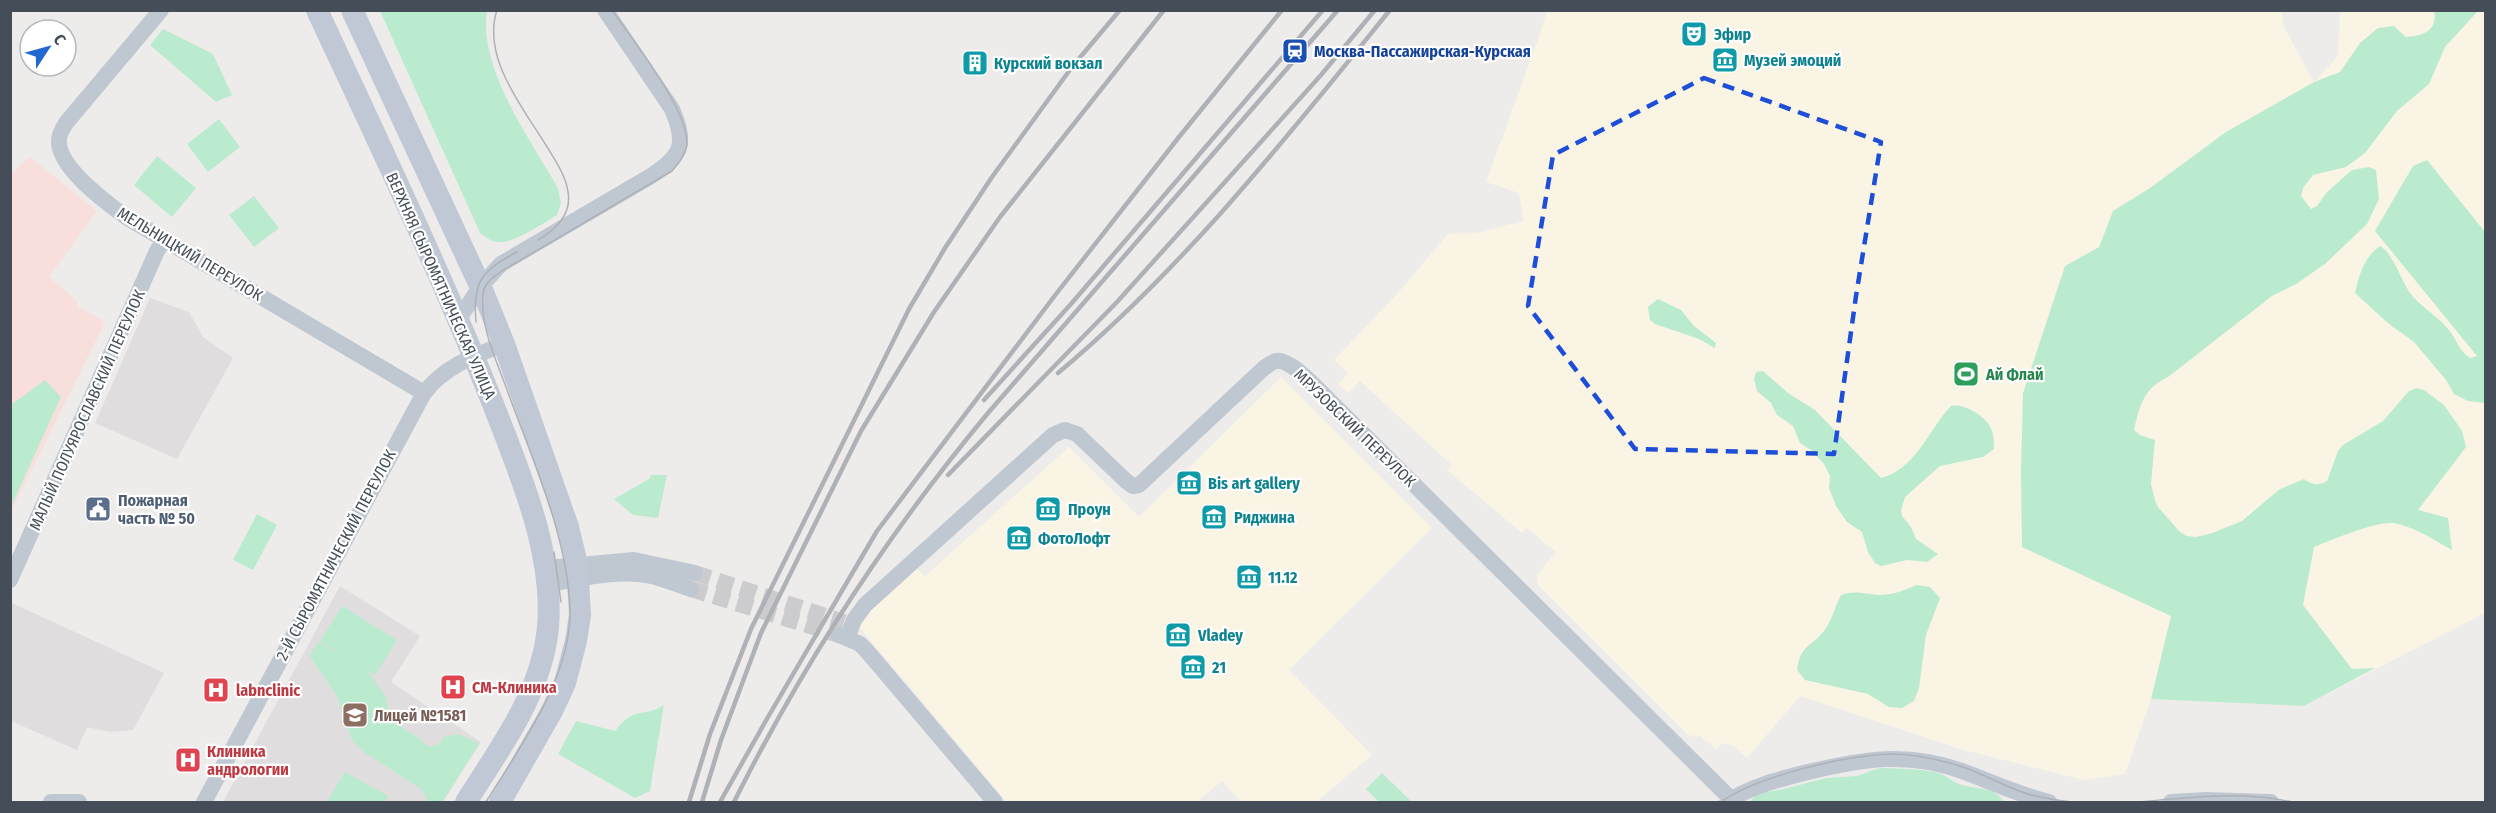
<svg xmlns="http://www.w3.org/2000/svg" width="2496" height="813" font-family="'Fira Sans Condensed',sans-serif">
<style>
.commercial{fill:#faf4e4}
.education{fill:#dfdddd}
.medical{fill:#f9dfdb}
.green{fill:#bbebcf}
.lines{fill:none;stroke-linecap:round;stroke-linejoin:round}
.minor-tunnel{stroke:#ccccce;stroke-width:16;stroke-dasharray:16 8;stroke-linecap:butt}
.minor{stroke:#bfc7d1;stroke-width:16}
.secondary{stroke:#bfc8d4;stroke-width:22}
.tram{stroke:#aeb1b6;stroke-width:1.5}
.rail{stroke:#aeb1b6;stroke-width:4.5}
.marked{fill:none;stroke:#1d4ed8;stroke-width:4.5;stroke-dasharray:12 8;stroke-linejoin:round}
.labels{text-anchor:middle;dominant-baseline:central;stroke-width:4.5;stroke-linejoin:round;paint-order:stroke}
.culture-label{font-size:16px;font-weight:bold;fill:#0d838f;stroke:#fff;text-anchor:start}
.transit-label{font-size:16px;font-weight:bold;fill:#164399;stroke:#fff;text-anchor:start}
.street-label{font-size:16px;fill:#454e58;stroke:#fff}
.leisure-label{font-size:16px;font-weight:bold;fill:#27864d;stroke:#fff;text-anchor:start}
.service-label{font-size:16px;font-weight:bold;fill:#4e5e75;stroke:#fff;text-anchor:start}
.health-label{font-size:16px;font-weight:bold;fill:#be3a42;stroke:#fff;text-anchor:start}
.education-label{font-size:16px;font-weight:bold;fill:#785e54;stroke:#fff;text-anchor:start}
</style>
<rect width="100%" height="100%" fill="#eeeceb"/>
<!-- commercial -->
<path class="commercial" d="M1547,11H2281L2284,27L2314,82L2338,56L2340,11H2485V613L2304,706L2151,699L2125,774L2084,780L1960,749L1800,696L1747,758L1734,746L1722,743L1717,750L1699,735L1696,738L1692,734L1690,737L1538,585L1537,575L1556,552L1527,528L1522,533L1447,470L1452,465L1360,381L1348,393L1338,384L1348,373L1334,360L1398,293L1448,234L1476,233L1524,221L1519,193L1486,182L1537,42Z
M1281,377L1432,528L1289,670L1372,755L1316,802H1241L1222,781L1197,802H1007L856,623L916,568L925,576L1069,447L1139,517Z"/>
<!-- education -->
<path class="education" d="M150,298L189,312L203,337L233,358L177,459L95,423Z
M340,586L420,636L391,682L481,742L443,802H223Z
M12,603L164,673L133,730L110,732L87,727L77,750L11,721L10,608Z"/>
<!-- medical -->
<path class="medical" d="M30,157L97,211L49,277L74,298L79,307L105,322L11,512V173Z"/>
<!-- green -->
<path class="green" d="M380,11H487C478,68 530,139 558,188L561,203L557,215C543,223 514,244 498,242C491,242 486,237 480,233Z
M2434,11H2478L2445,47L2429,84L2397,111L2365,153L2346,167L2313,175L2303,188L2301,196L2311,209L2317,206L2327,192L2352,170L2369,167L2376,170L2379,199L2367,224L2325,264L2296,284L2272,296L2168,377C2143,389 2140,405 2134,430L2140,435L2155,440L2151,484L2155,500L2158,507L2180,532L2187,536L2196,537L2212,533L2242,521L2280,489L2304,479C2313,485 2317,486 2327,481L2338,451L2343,445L2383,421L2409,391L2416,388L2424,390L2444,405L2462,431L2466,447L2418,510L2448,518L2452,550C2436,541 2410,524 2391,523C2374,522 2331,540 2314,547L2303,605L2352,669L2375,668L2304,706L2151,699L2171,616L2022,547L2021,471L2023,393L2065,266L2099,247L2113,211L2150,188L2226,132L2314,82L2340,72L2360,43L2378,28L2394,26L2406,37C2423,36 2438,31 2434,11Z
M163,29L213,54L232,95L216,102L150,45Z
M219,119L240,147L208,172L187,144Z
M157,156L196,188L172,217L134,185Z
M2427,160L2485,232V403L2468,401L2454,394L2446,380L2414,342L2389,324L2355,293C2359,275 2364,257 2380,246C2393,253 2401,280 2410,293C2420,307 2437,315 2448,329C2457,339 2458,350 2470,358L2477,356L2375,231L2413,166Z
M254,196L279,228L254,247L229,215Z
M1658,299L1681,310L1694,326L1716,343L1715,348L1699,339L1655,324L1650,320L1648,307Z
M1763,371L1788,393L1815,410L1881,478C1916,469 1929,429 1951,406C1964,403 1987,417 1991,429C1994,435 1994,443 1994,449L1983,457L1940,466L1905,497L1901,510L1902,516L1911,527L1916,539L1938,554L1927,562L1907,560L1881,566L1875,563L1868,552L1862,532L1847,522L1836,506L1829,488L1830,476L1824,464L1811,450L1800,443L1793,426L1777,415L1771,403L1757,391L1754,379L1756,372Z
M45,380L61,397L11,507V405Z
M651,475H667L658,518L633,515L614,499L649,479Z
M257,514L277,525L253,570L233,560Z
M1916,585L1930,587L1940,598L1926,635L1919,688L1914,701L1902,708L1889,707L1868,694L1805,680L1797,670C1801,644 1809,649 1824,631C1832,620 1835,606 1841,595C1855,590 1864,594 1879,595C1892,595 1904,591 1916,585Z
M342,606L397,640L375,675L367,671L386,697L388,714L404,729L419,738L428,747L439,744L444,737L459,734L479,744L442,802H424L427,797L421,789L364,752L352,741L337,696L309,655L319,642L347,658L320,641Z
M664,705L650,791L635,798L558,754L576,721L615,731C636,704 642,719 664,705Z
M1880,768C1900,769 1922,768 1941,774C1948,777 1954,783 1962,785C1976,789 1996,787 2004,802H1752L1751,800L1757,794L1764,792L1780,790L1826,778L1857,776Z
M345,772L388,796L384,802H327Z
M1382,773L1412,802H1379L1366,789Z"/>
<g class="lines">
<!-- minor-tunnel -->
<path class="minor-tunnel" d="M695,573L844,622
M691,589L839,635"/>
<!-- minor -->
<path class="minor" d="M161,10L66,123C63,128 59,134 59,140C57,167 107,203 126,217L424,393
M458,320L480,287L501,264L651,176C682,156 687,144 672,109L605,10
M547,568L634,560L695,573
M10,580L157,251L164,240
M548,584C581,579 618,569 651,576C664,579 678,585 691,589
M839,635L860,644L866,650L995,802
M847,638L854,620L865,605L1053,435L1065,430L1077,434L1126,481L1133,486L1139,485L1264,368C1267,366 1272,362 1276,361C1292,358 1325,397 1337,408L1734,802
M51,802H79
M204,802L424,393C445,366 474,356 504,344
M1727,802C1751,786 1780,779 1808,772C1863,759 1907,751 1962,771C1992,782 2019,795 2049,802
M2171,802L2206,800L2271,802"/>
<!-- secondary -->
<path class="secondary" d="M317,10C378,141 440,271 493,404C520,474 554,551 548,627C542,693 500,748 466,802
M352,10L483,292L504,344L568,527L577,564L580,615L576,641L565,683L552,711L500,802"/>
<!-- tram -->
<path class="tram" d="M497,10C481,59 525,110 549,150C557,163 566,177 568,192C572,214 555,230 538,240
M476,322C472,281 482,271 517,252
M554,552L561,602
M486,802C520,747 572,676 570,609C567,533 531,457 506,387C495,357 480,326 483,294C484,283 493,277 502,271L672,171C678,164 687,153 687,143C687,108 633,41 612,10
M1721,802C1758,776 1846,755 1891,754C1915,754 1941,760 1963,767C1983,774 2002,785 2022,792C2038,798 2055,800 2071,802
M2139,802C2189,797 2243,791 2292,802"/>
<!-- rail -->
<path class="rail" d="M1058,373C1184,268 1287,137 1390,10
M984,400L1071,304L1323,10
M948,475L1117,302L1321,75L1375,10
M689,802L710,734L751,629L909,309L945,248L992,177L1072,67L1120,10
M702,802L721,740L761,633L861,431L934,312L1000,217L1164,10
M720,802L768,717L877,531L1056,294L1179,137L1282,10
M734,802C803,664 889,532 988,413L1338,10"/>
</g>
<!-- marked area -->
<path class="marked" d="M1704,78L1881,142L1856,296L1834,454L1635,449L1528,306L1553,155Z"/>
<!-- icons -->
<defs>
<symbol id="theatre-square" viewBox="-11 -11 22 22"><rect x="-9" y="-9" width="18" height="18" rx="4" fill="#0f9aa8" stroke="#fff"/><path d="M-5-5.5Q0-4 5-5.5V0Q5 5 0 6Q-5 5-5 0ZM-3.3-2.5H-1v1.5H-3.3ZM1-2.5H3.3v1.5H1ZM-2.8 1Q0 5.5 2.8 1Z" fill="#fff"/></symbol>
<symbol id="station-square" viewBox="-11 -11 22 22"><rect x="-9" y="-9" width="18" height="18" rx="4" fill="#1a4fb4" stroke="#fff"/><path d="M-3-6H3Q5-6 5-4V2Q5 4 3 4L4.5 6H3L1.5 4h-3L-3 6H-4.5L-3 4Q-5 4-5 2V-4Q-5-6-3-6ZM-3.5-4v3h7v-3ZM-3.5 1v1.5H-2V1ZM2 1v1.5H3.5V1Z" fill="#fff"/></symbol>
<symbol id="museum-square" viewBox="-11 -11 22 22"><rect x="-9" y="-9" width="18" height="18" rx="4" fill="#0f9aa8" stroke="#fff"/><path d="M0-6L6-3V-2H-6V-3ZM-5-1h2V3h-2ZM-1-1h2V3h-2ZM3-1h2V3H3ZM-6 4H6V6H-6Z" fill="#fff"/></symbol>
<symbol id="building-square" viewBox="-11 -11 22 22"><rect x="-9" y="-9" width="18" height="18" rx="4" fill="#0f9aa8" stroke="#fff"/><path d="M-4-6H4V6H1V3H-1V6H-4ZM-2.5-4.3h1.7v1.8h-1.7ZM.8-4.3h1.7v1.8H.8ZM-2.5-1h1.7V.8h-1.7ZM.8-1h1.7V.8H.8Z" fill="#fff"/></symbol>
<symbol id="stadium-square" viewBox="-11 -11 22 22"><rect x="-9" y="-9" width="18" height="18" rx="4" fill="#2e9e5b" stroke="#fff"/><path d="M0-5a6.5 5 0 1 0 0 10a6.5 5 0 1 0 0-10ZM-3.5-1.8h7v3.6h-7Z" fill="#fff"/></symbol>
<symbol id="civic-square" viewBox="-11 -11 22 22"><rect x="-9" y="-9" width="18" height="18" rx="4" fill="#5c6f8a" stroke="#fff"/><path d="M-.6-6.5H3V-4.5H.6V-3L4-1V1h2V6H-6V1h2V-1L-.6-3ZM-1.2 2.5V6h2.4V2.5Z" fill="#fff"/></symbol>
<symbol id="hospital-square" viewBox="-11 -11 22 22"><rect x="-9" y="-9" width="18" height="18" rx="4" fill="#e0444e" stroke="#fff"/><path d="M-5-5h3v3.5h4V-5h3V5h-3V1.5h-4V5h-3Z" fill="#fff"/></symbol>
<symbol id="school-square" viewBox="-11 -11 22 22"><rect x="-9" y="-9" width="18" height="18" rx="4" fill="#8d6e63" stroke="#fff"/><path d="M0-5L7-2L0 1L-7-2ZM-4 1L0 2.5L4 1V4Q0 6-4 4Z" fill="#fff"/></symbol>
</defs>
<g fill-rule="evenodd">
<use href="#theatre-square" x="1679" y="19" width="30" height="30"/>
<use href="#station-square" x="1280" y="36" width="30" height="30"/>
<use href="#museum-square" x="1710" y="45" width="30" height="30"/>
<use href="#building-square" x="960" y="48" width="30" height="30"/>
<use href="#stadium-square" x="1951" y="359" width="30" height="30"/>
<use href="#museum-square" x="1174" y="468" width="30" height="30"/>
<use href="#civic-square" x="83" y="494" width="30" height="30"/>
<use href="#museum-square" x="1033" y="494" width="30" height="30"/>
<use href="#museum-square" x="1199" y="502" width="30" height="30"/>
<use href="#museum-square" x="1004" y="523" width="30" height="30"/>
<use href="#museum-square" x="1234" y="562" width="30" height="30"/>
<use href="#museum-square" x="1163" y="620" width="30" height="30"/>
<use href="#museum-square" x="1178" y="652" width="30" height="30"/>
<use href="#hospital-square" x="438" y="672" width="30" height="30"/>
<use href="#hospital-square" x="201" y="675" width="30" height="30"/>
<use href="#school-square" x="340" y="700" width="30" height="30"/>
<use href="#hospital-square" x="173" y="745" width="30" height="30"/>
</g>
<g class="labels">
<!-- culture labels -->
<g class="culture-label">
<text x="1714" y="34">Эфир</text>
<text x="1744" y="60">Музей эмоций</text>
<text x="994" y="63">Курский вокзал</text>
<text x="1208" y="483">Bis art gallery</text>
<text x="1068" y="509">Проун</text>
<text x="1234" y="517">Риджина</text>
<text x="1038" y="538">ФотоЛофт</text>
<text x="1268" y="577">11.12</text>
<text x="1198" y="635">Vladey</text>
<text x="1212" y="667">21</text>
</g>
<!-- transit labels -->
<g class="transit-label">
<text x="1314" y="51">Москва-Пассажирская-Курская</text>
</g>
<!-- street labels -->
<g class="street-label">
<text transform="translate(190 254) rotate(31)">МЕЛЬНИЦКИЙ ПЕРЕУЛОК</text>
<text transform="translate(441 286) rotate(66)">ВЕРХНЯЯ СЫРОМЯТНИЧЕСКАЯ УЛИЦА</text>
<text transform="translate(87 410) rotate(-66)">МАЛЫЙ ПОЛУЯРОСЛАВСКИЙ ПЕРЕУЛОК</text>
<text transform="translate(1355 428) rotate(44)">МРУЗОВСКИЙ ПЕРЕУЛОК</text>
<text transform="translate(336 555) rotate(-62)">2-Й СЫРОМЯТНИЧЕСКИЙ ПЕРЕУЛОК</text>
</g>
<!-- leisure labels -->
<g class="leisure-label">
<text x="1986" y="374">Ай Флай</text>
</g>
<!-- service labels -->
<g class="service-label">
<text x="118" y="500">Пожарная<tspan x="118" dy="18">часть № 50</tspan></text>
</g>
<!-- health labels -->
<g class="health-label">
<text x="472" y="687">СМ-Клиника</text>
<text x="236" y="690">labnclinic</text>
<text x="207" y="751">Клиника<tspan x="207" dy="18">андрологии</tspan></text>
</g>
<!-- education labels -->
<g class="education-label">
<text x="374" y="715">Лицей №1581</text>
</g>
</g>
<!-- border -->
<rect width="2496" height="813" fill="none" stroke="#454e58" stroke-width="24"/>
<!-- north arrow -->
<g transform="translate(48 48) rotate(54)"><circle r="28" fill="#ffffff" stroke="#b5b8bc" stroke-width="1.5"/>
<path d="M0-4.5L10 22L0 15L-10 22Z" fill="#2268d2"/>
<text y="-9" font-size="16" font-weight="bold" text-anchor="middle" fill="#454e58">С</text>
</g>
</svg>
